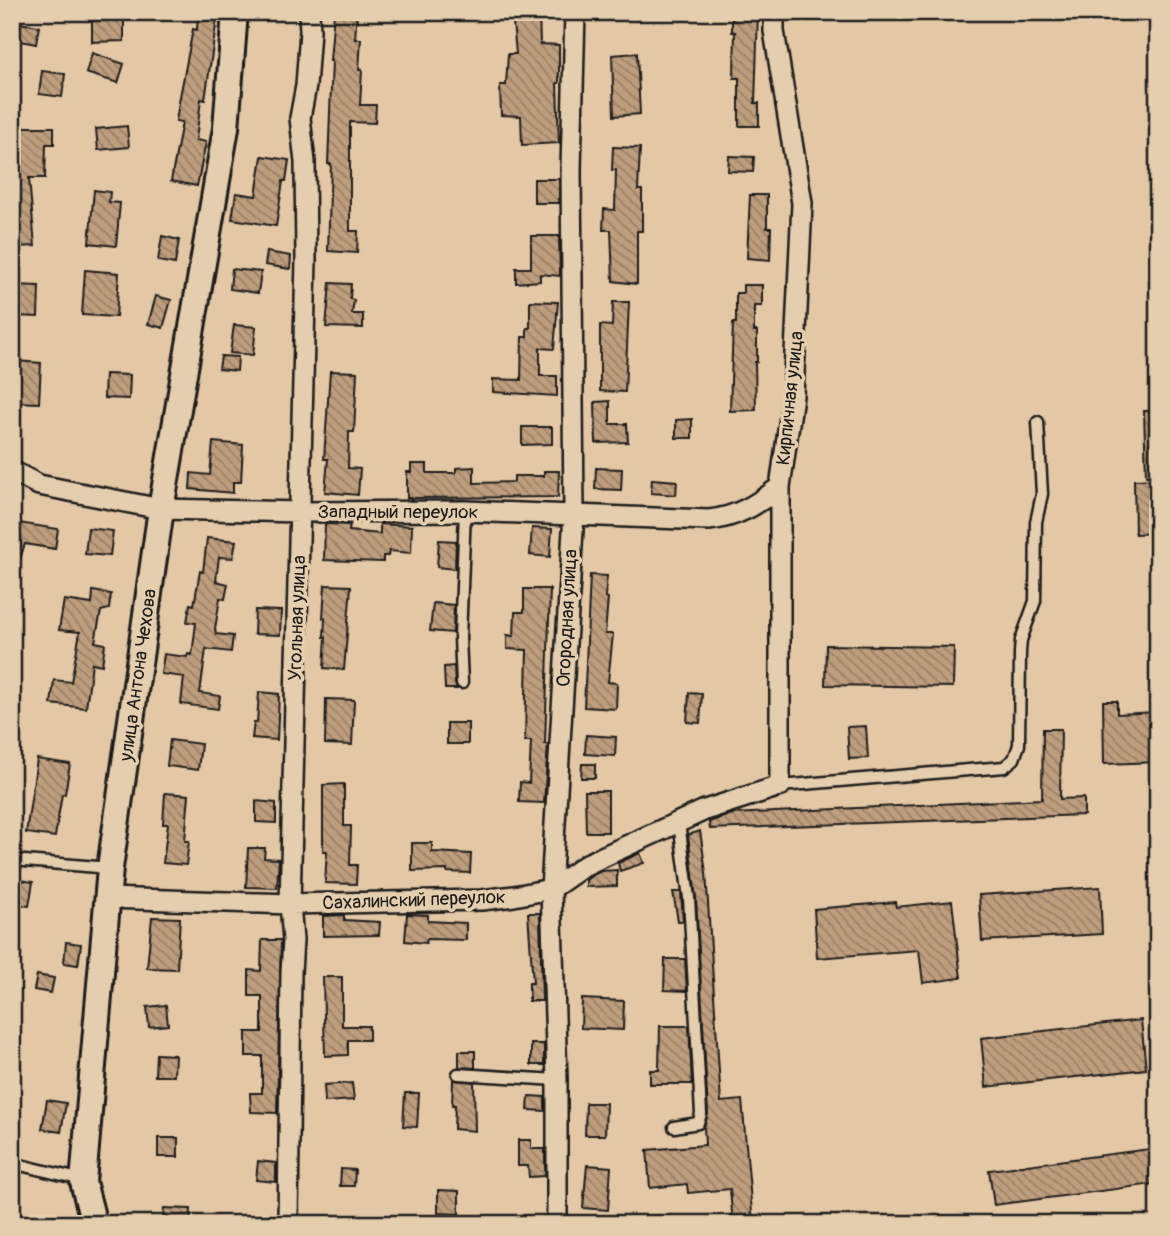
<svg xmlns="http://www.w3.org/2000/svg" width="1170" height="1236" font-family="Pangolin,sans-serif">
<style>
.building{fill:url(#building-back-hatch);stroke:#1c1c1c;stroke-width:2}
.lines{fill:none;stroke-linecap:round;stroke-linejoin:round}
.service-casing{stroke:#1c1c1c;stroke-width:15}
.minor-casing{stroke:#1c1c1c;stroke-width:24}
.tertiary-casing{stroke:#1c1c1c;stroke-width:30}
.service{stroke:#e5ceae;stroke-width:10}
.minor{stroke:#e5ceae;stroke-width:19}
.tertiary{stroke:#e5ceae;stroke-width:24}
.labels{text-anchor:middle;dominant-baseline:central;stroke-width:7;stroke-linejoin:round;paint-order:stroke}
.street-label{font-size:19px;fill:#1c1c1c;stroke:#e5ceae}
</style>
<defs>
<pattern id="building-back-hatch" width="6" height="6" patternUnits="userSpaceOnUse" patternTransform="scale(1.75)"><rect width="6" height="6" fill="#bf9e7e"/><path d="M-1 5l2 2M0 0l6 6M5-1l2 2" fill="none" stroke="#9a8066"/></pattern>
</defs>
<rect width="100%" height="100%" fill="#e4c8a6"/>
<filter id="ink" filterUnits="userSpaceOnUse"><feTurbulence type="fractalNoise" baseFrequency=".0143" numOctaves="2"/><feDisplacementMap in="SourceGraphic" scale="14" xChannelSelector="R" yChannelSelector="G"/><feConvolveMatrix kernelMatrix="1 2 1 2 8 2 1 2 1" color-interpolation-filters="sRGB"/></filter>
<g filter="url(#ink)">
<!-- building -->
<path class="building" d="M198,12H218L205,100L201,99L196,140L206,142L197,186L171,181L182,122L176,121L180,97L193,29L197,30Z
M334,12H357L355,39H361L359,70H362L360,105H376L375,123L350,122V231H358L357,253L328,251L331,164H328L332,61H330Z
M524,12H539L540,44L559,45V83H557L559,143L522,145L521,116L501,115L500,85H506L508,54H516L513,22H524Z
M732,12H758L755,103H759V126H739V78H734L735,32H732Z
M124,19V41L92,42V20Z
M19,23L39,26L36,44L15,40Z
M92,53L124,64L118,83L86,73Z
M637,53L640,114L614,116L612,55Z
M42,71L65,74L62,97L39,94Z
M127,126L129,147L98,150L96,129Z
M12,127H54V144H46L45,178H29L35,246L18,247L15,213H12Z
M613,147L640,148L638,190H642V231H637V284L613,281L611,230H603L604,209L615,210L616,170H612Z
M262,156L289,160L286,181H283L276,226L232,219L236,193L256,196Z
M729,156L754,157L753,172L728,171Z
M534,179H559V203H534Z
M94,190L110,192L109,202L120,203L116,246L89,243Z
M750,195H767V228H771L770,260L747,258Z
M162,236L179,240L175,264L158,261Z
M531,236H559L560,276L540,274V281L516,283V268H531Z
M267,252L291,256L290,269L265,265Z
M232,269L261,272L258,293L230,289Z
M85,270L119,273L116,317L82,315Z
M330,283L351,284L350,299L354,300L352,314H363V328L326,327Z
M16,285L39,286L38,317L15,316Z
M743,285H762V306H754V331H757V362H755L756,410L730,411L733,323H736V293H743Z
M156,296L171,300L163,328L148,324Z
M530,301L558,302L554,349L540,348V376H557V396L493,392V379L521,380L522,337H527V328H530Z
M613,302H629L625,392L600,391V325L612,326Z
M234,325L256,327L253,355L230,353Z
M221,356L238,357L237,371L219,369Z
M16,361L41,363L39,403L12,402V380H15Z
M330,371L357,372L354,432H349L348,468L360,469L358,495L325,492L328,459H324Z
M105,374L130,375L129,399L104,398Z
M610,401V424H627L628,442L596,443L595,402Z
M1144,411H1158V476H1146Z
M692,419V438H676V420Z
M522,427H552V444L522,445Z
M213,442L243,445L241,482H233V493L190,489L191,473L210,475Z
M411,464H427V473H456V468L474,467V483L514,482V476H544V471H559L558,497L407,498V472H411Z
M596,468L622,469L621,490L595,489Z
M652,479L677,481L676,495L651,493Z
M1158,479V533L1135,534L1134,480Z
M12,522L58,529L55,549L25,544L15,574L12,573Z
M325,524L350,525L349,531L380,534V524L412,526L411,553L389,551L388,556H383V562L324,560Z
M88,528L113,531L110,556L85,554Z
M532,528L552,529L550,557L530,555Z
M207,538L236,541L233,558L219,557L216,581L228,584L225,599L220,598L215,629L216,634L233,636L231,652L206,649L200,693L220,696L218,709L181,704L184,677L161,674L164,654L187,657L188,654L192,655L196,623L187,622L190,604L194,605L200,571L203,572Z
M439,540L456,541L455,569L437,567Z
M590,575L607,576L605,597L608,598L605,634H613L608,682L617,683L616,709L584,707Z
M325,585L351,586L344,670L324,668L326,637H324L325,618H323Z
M524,589H550L545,744H548L544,803L519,802L520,782L529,783L531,741H525L527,650L507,649V635L514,636L515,612H524Z
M93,591L111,594L109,609L101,611L95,642L105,644L102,665L92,663L86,708L51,704L54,680L71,682L80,632L59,630L64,600L92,604Z
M433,603L454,605L453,633L430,631Z
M255,610L281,611L280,635L254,634Z
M826,645L954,647L953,687L825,685Z
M454,666L455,683L457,689H445L444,667Z
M259,692L279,694L277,740L252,738L254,722L257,723Z
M689,693L702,694L700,723L687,722Z
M326,699L354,700L352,745L325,744Z
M1103,701H1117V714L1158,712V762L1104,764Z
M447,723H468V744H447Z
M866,726L868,758L849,759L847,727Z
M1043,729H1061L1060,799L1084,798V815L710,829L709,822L732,814L1042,799Z
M586,735L616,737L615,756L585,754Z
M170,740L201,744L198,770L167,766Z
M37,759L70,764L65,794H62L55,837L26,833Z
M582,764H595V778H581Z
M344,784V826H351L350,865H357L356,884L325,883L327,851H323V785Z
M585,791H608V832H586Z
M165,793L189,795L185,841H189L186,865L163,863L168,824H163Z
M256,801L276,803V823L256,822Z
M700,831L706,872L721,1102L742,1100L753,1224H733L730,1189L688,1193L687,1184L650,1188L647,1150L705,1145L704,1127L708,1114L696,898L688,835Z
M412,843H432V852L471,854L470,873L447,872V870L412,871Z
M248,848H265L264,858L279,859L277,888L246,887Z
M640,853L644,863L620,871L618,863Z
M617,870V886L586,887V880L593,875L601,871Z
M15,879L33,882L29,906L12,904Z
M1100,887L1102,934L982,941L979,895Z
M673,892H681L683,921H678Z
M952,901L961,978L923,983L919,950L817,958L814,909L895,902L896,907Z
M528,913H540L542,1001H529V983H533Z
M407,914L428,915V921L466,923V940L427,939L426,943L405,941Z
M344,915V920L380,922L379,935L323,936V916Z
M152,917L180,918L177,969L147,968Z
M262,940H281L277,1113L251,1112L250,1093H262V1056H246V1032H262V996H249V970L261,971Z
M66,942L81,944L78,965L64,963Z
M665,959H685L687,991L664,990Z
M37,975L54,978L51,993L34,990Z
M323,977H342V1026H369V1040H348V1055L325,1056Z
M582,999L624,1001L623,1030L581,1028Z
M166,1005L168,1025L149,1027L147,1007Z
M1141,1020L1146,1069L986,1087L981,1038Z
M660,1026H689L692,1084H650V1070H659Z
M531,1044H544V1065H531Z
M459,1051H475V1068L459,1067Z
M156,1054L175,1055L174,1076H155Z
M453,1080L474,1082L475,1131L454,1129L455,1105H452Z
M352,1083L354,1100L325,1102L324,1085Z
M405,1093H419L417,1127L403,1126Z
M529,1096L545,1097V1111L528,1110Z
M47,1100L66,1103L61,1132L42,1129Z
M586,1103H606L605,1135H585Z
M158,1138H178V1157H158Z
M518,1140H531V1149H545V1176L529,1177L528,1166H518Z
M1149,1149L1154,1184L994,1205L989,1170Z
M258,1161L276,1163V1182L256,1180Z
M587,1165L611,1167L608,1210L583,1208Z
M341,1169L355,1170L354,1186H340Z
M438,1190L459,1191V1214L438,1213Z
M164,1208L191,1209L190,1224H163Z"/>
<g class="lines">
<defs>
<path id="service" d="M462,683L460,638L465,511
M780,786L1004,767L1014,759L1019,745L1020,652L1021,640L1035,601L1036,522L1042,494L1038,422
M12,860L110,868
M458,1074L557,1080
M674,1127L698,1123L701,1114L689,898L679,823
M12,1163L83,1180"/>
<path id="minor" d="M12,471L39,485L161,509L300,512L465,511L709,520C738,517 757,504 780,487
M107,898L290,904L482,900L514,896L551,889L587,864L705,810L780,786V487L793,396L802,203L774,31V12
M288,1224L291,973L293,940L290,904L306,260L305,162L300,118L306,86L310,31L309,12
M557,1224V1080L551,889L574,514L571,169L575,12"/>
<path id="tertiary" d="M94,1224L83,1182L110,868L161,509L226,128L235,12"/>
</defs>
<!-- service casing -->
<use href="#service" class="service-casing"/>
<!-- minor casing -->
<use href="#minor" class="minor-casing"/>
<!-- tertiary casing -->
<use href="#tertiary" class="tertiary-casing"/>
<!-- service -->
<use href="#service" class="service"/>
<!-- minor -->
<use href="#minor" class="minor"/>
<!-- tertiary -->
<use href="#tertiary" class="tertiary"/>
</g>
</g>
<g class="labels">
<!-- street labels -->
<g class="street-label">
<text transform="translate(790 398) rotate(-84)">Кирпичная улица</text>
<text x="398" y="512">Западный переулок</text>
<text transform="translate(297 618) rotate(-88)">Угольная улица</text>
<text transform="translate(567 618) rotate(-87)">Огородная улица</text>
<text transform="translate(138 675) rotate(-82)">улица Антона Чехова</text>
<text transform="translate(414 900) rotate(-2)">Сахалинский переулок</text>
</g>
</g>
<!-- margin -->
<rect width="1170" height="1236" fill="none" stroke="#e5ceae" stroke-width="42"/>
<rect x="21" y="21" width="1128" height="1194" fill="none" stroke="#1c1c1c" stroke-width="2.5" filter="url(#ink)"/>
</svg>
